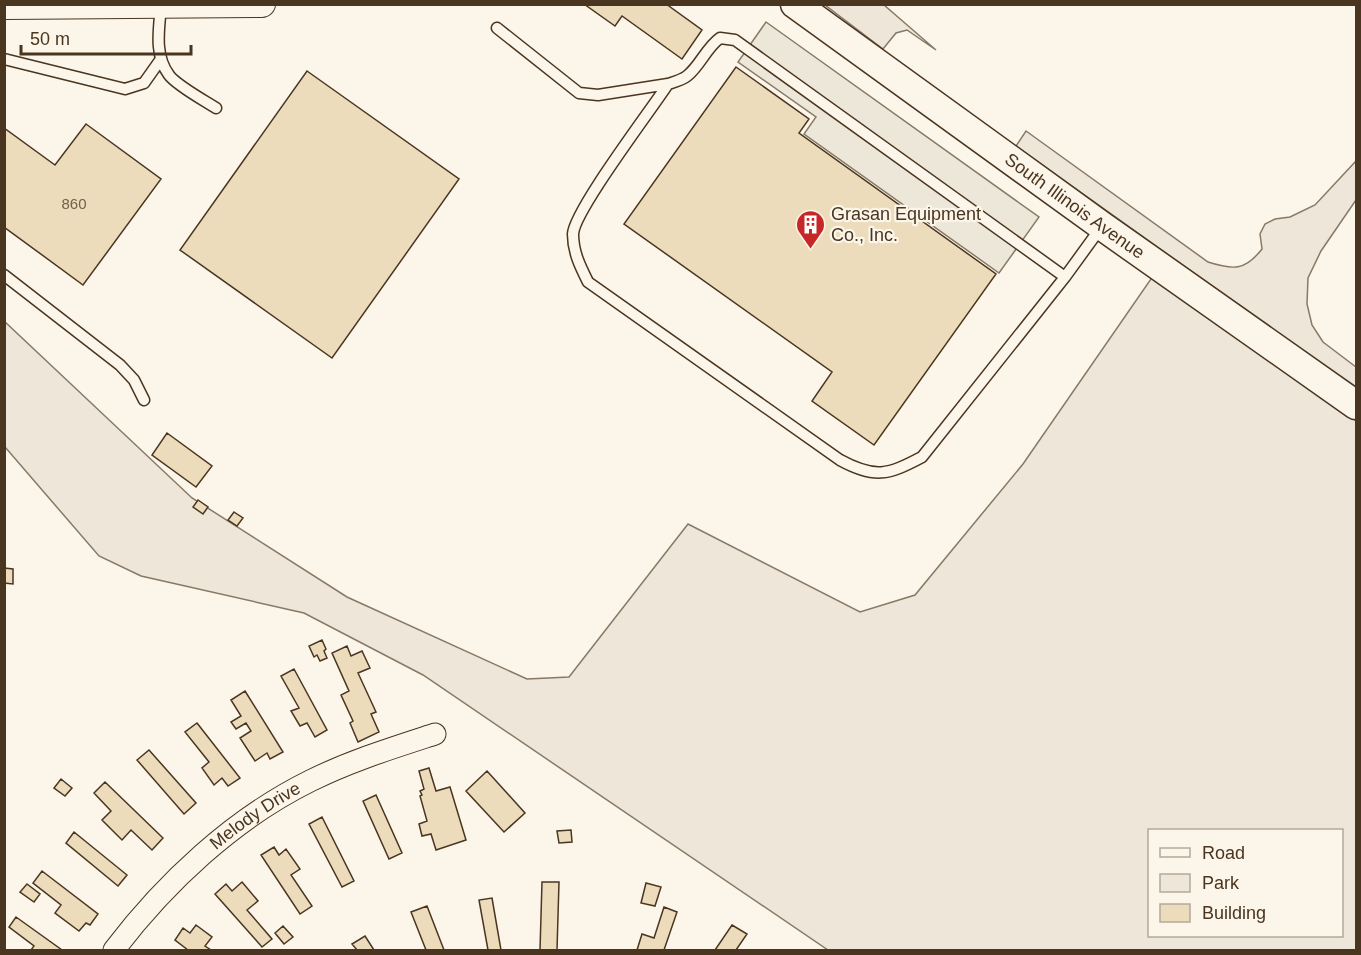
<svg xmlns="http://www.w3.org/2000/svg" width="1361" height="955" font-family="Helvetica,sans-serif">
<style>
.green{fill:#ede6d9;stroke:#887966;stroke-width:1.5;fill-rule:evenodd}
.parking{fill:#ede7d9;stroke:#887966;stroke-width:1.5}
.building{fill:#ecdcbc;stroke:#4a3520;stroke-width:1.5}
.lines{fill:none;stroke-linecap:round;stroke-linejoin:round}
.service-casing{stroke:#4a3520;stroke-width:13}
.minor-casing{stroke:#4a3520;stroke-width:23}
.tertiary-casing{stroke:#4a3520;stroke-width:28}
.secondary-casing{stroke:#4a3520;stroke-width:31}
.service{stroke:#fbf6e9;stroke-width:10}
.minor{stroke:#fbf6e9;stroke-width:21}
.tertiary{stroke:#fbf6e9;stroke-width:26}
.secondary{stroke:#fbf6e9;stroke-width:28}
.labels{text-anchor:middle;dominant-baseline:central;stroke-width:4.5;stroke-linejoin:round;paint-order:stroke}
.number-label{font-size:15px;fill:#725f47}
.street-label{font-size:18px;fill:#4a3520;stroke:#fbf6e9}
.poi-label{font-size:18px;fill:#4a3520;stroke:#fbf6e9;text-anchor:start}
</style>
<rect width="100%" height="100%" fill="#fbf6e9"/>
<!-- green -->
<path class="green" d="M825,5H884L936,50L907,30L896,33L883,49Z
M1026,131L1208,262C1233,270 1245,271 1262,249L1260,234L1265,224L1275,219L1290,217L1315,205L1356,161V200L1321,251L1308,278L1307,304L1312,325L1323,342L1356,367V389L1016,146Z
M1153,276L1356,421V950H828L423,675L304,613L141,576L99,556L5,447L4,321L192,498L347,597L527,679L569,677L688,524L860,612L915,595L1023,464ZM1150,830H1342V936H1150Z"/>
<!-- parking -->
<path class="parking" d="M766,22L1039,217L999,273L804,134L816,117L738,62Z"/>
<!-- building -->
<path class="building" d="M584,4H666L702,30L682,59L622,16L615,26Z
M736,67L809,119L799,133L996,274L874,445L812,401L832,372L624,224Z
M307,71L459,179L332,358L180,250Z
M86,124L161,179L83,285L4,227V128L55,165Z
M167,433L212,466L196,487L152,455Z
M198,500L208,507L203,514L193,507Z
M234,512L243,518L237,526L228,520Z
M4,568L13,569V584L4,583Z
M322,640L326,649L324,651L327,658L320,661L317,655L314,657L309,646Z
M347,646L351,656L362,651L370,668L358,673L376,712L371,714L379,732L358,742L350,723L353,721L341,695L349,691L332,653Z
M294,669L327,730L315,737L307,723L300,726L291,711L299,708L281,676Z
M245,691L283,752L270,759L267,753L255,761L240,738L251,731L246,723L236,729L231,722L241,716L231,700Z
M197,723L240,778L228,786L222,778L214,785L202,768L209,762L185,732Z
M149,750L196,803L184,814L137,760Z
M429,768L436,791L450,787L466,840L436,850L431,834L422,836L419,824L427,821L420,796L422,795L420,791L424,789L419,771Z
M487,771L525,813L504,832L466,791Z
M61,779L72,788L65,796L54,788Z
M105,782L163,838L152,850L131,830L122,840L102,820L111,811L94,793Z
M376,795L402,853L389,859L363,801Z
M322,817L354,881L342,887L309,824Z
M571,830L572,842L559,843L557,831Z
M74,832L127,875L118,886L66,843Z
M274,847L279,855L286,849L300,869L291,875L312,906L300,914L261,855Z
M42,871L98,914L90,925L86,923L79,931L55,913L61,905L33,883Z
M242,882L258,901L247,910L272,939L262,947L215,894L226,884L232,891Z
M542,882H559L557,950H540Z
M646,883L661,887L655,906L641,903Z
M27,884L40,894L34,902L20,892Z
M492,898L501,950H488L479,900Z
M427,906L444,950H426L411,912Z
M664,907L677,912L664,950H637L642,934L654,938Z
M16,917L62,950H31L34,946L9,927Z
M196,925L212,937L205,946L211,950H188L175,940L183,928L190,933Z
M732,925L747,934L736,950H715Z
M283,926L293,937L284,944L275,933Z
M365,936L374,950H357L352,944Z"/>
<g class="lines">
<defs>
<path id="service" d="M161,6C159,29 154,55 169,75C176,85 205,101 216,108
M497,28L579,93L598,95L668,84C674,82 682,80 687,76C700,66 706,48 720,38L735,40L1065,277L922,457C888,475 875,479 840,460L588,282C580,266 573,252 573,234C574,211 651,110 668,84
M4,59L125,89L144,83L161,59
M4,275L120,365L134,380L144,400
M1065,277L1102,226"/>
<g id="minor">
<path id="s1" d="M114,950C165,883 233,819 310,781C350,761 392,748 435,734"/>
</g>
<path id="tertiary" d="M4,6L262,4"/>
<g id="secondary">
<path id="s2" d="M795,4L1102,226L1356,405"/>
</g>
</defs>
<!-- service casing -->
<use href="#service" class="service-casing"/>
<!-- minor casing -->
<use href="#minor" class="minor-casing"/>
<!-- tertiary casing -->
<use href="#tertiary" class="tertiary-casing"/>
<!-- secondary casing -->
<use href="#secondary" class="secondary-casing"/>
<!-- service -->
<use href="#service" class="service"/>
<!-- minor -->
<use href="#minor" class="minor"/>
<!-- tertiary -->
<use href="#tertiary" class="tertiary"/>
<!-- secondary -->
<use href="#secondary" class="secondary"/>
</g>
<!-- icons -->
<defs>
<symbol id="building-pin" viewBox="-11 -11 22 30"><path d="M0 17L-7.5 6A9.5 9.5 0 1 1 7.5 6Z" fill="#c62828" stroke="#fbf6e9"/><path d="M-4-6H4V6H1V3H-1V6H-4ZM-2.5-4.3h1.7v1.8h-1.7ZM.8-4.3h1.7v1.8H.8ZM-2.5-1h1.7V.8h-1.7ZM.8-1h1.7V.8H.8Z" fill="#fff"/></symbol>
</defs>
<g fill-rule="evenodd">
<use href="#building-pin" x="794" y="208" width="33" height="45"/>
</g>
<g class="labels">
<!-- number labels -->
<g class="number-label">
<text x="74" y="203">860</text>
</g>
<!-- street labels -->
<g class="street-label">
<text stroke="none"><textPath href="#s2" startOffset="345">South Illinois Avenue</textPath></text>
<text stroke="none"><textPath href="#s1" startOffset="196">Melody Drive</textPath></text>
</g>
<!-- poi labels -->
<g class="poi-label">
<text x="831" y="214">Grasan Equipment<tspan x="831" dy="21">Co., Inc.</tspan></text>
</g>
</g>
<!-- border -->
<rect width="1361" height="955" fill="none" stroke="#4a3520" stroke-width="12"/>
<!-- legend -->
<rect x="1148" y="829" width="195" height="108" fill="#fbf6e9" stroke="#b4a999" stroke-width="1.5"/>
<rect x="1160" y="848" width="30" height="9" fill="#fbf6e9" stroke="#b4a999" stroke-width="1.5"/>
<text x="1202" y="859" font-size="18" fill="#4a3520">Road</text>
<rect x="1160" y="874" width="30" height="18" fill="#ede6d9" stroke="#b4a999" stroke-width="1.5"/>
<text x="1202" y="889" font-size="18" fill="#4a3520">Park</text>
<rect x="1160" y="904" width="30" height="18" fill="#ecdcbc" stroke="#b4a999" stroke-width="1.5"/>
<text x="1202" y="919" font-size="18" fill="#4a3520">Building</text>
<!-- scale -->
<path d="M21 45v9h170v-9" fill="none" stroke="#4a3520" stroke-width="3"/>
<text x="30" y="45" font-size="18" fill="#4a3520" stroke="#fbf6e9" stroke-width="4.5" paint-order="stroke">50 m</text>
</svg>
